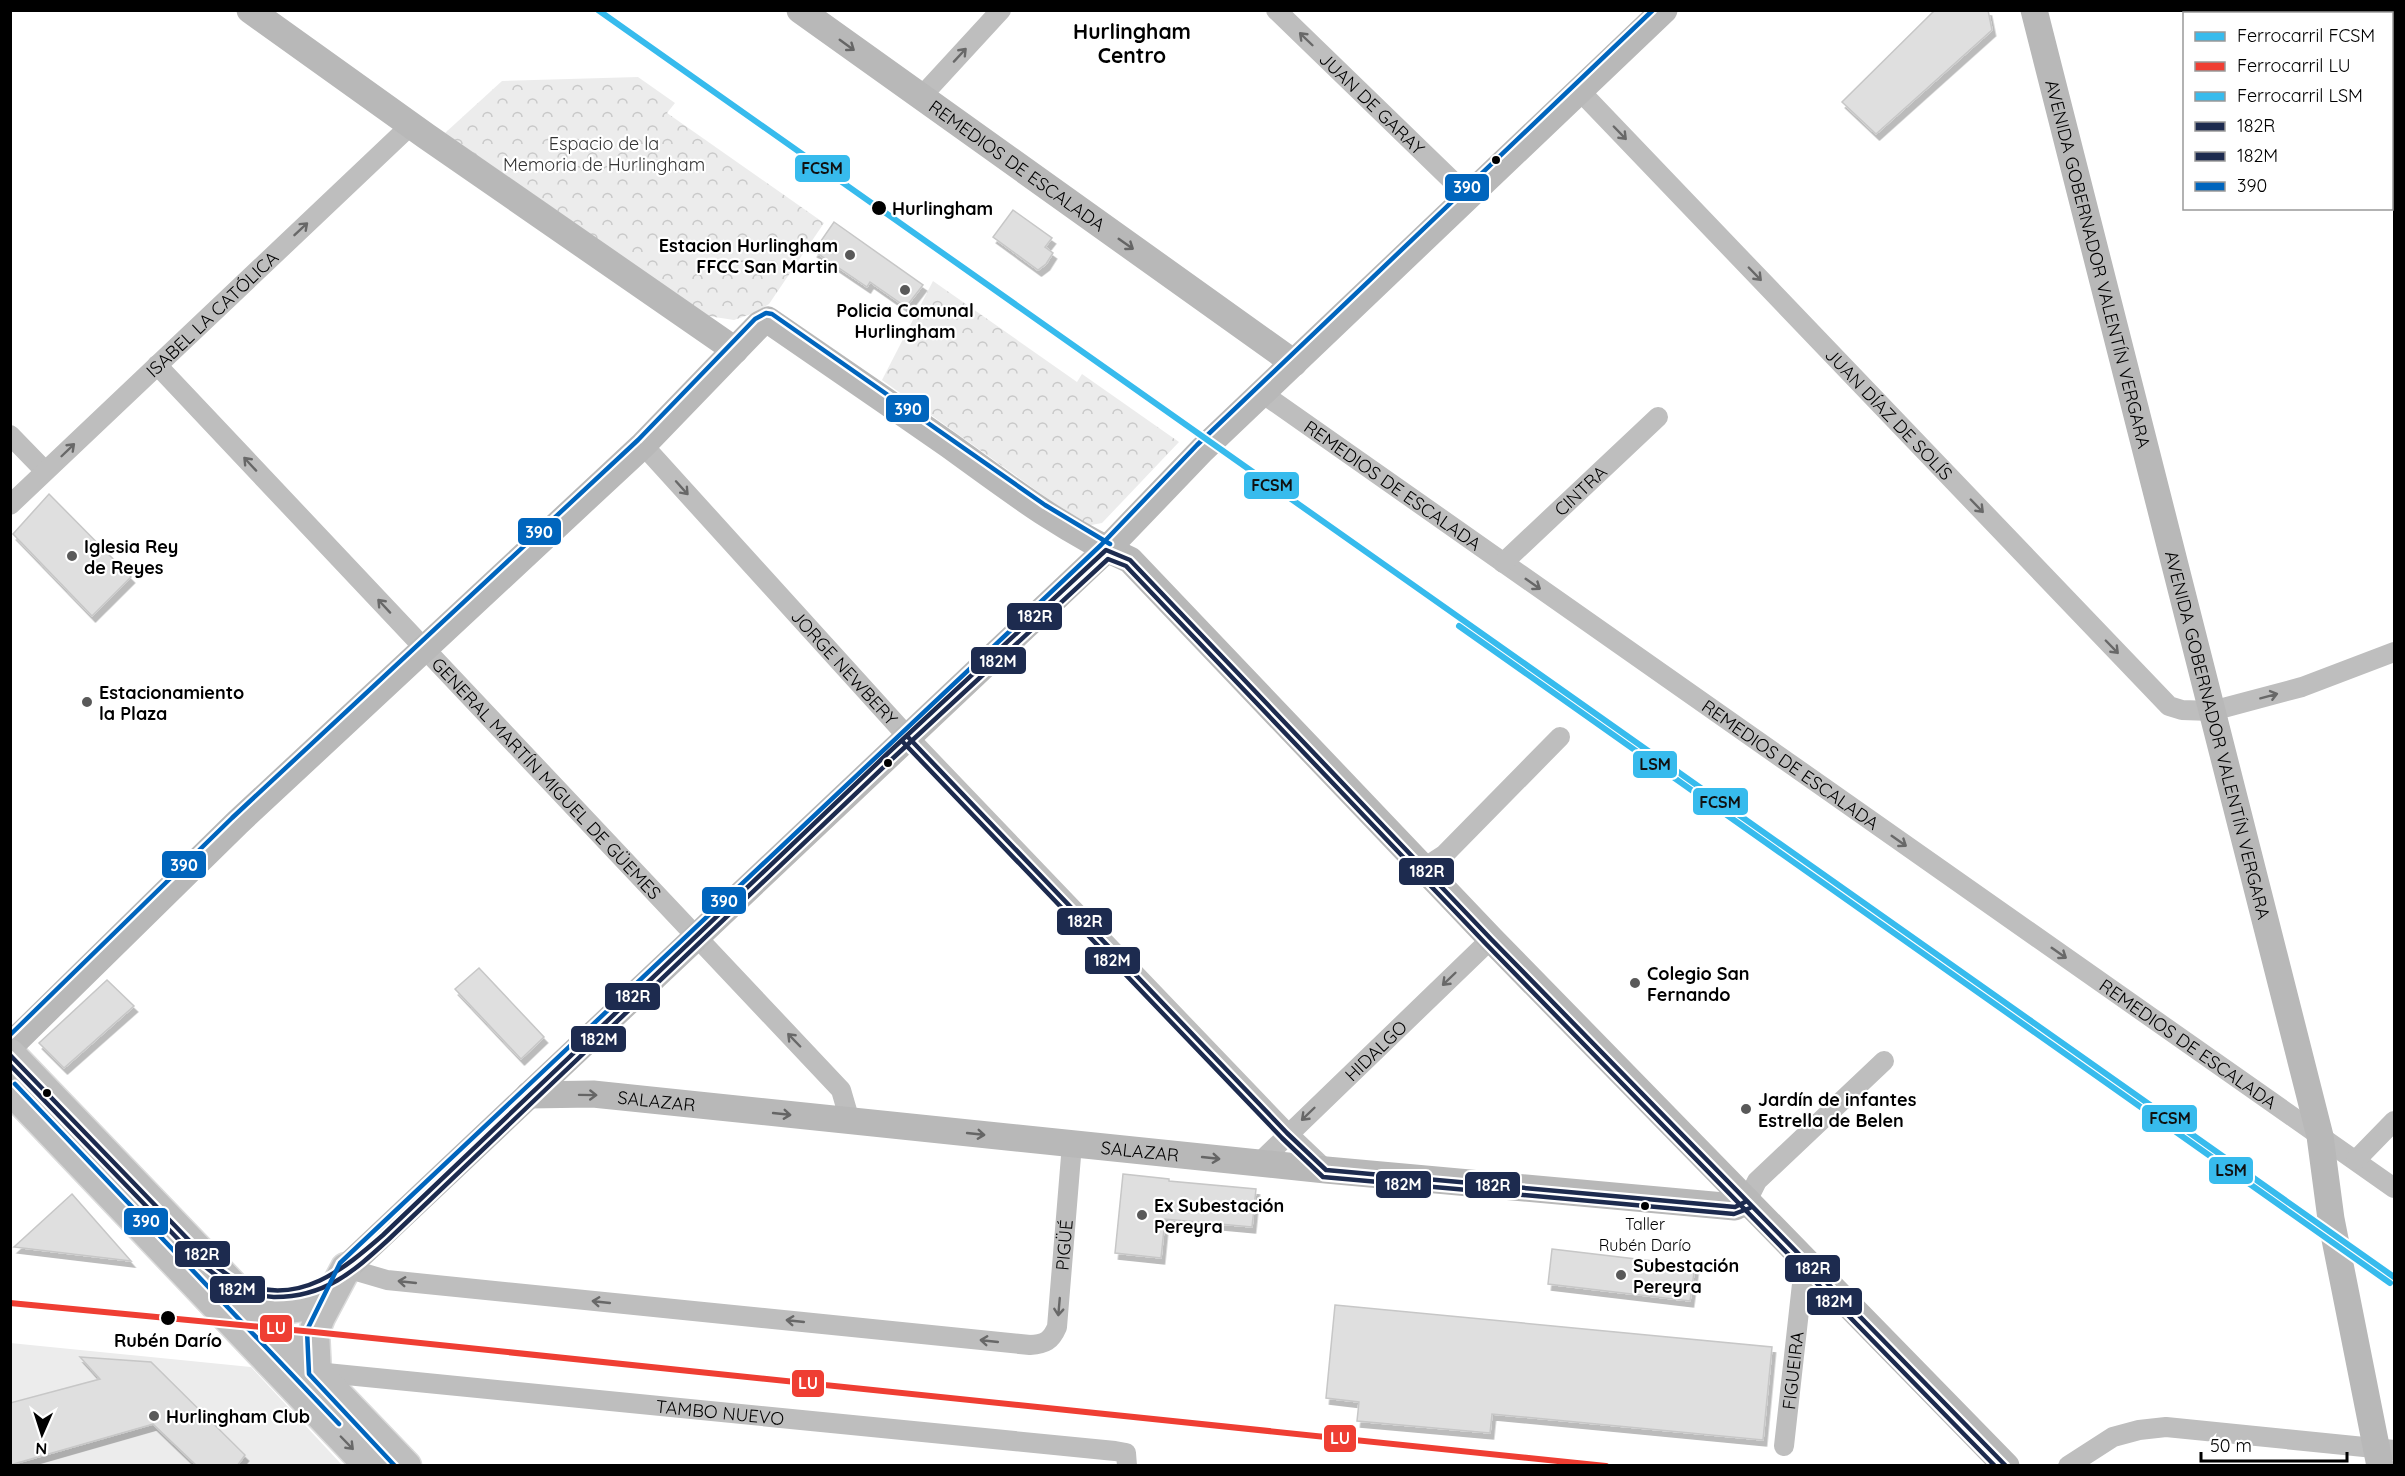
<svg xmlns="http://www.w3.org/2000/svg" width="2405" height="1476" font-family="Quicksand,sans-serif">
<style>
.park{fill:url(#park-crowns)}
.pitch{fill:#ececec}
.building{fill:#dfdfdf;stroke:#c7c7c7;stroke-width:1.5;filter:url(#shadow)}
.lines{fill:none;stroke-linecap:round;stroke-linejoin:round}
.primary-casing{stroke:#dbdbdb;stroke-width:33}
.street{stroke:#bebebe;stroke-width:20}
.secondary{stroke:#b8b8b8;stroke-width:27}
.primary{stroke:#bebebe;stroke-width:30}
.bus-1-casing{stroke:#fff;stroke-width:9}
.bus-2-casing{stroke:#fff;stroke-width:9}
.bus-3-casing{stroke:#fff;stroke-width:9}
.bus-1{stroke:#1d2b4f;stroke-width:4.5}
.bus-2{stroke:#1d2b4f;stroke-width:4.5}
.bus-3{stroke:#0065bd;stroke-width:4.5}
.rail-1-casing{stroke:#fff;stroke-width:10}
.rail-2-casing{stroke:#fff;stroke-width:10}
.rail-3-casing{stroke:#fff;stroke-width:10}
.rail-1{stroke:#37bbed;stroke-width:6}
.rail-2{stroke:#ef3e33;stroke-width:6}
.rail-3{stroke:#37bbed;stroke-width:6}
.oneway{stroke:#686868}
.oneway2{stroke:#656565}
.bus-dot{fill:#000;stroke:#fff;stroke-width:2}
.poi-dot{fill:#595959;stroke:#fff;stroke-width:2}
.labels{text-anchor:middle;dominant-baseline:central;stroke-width:4.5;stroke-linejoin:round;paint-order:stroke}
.bus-label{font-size:16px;fill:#000;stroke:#fff}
.street-label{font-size:18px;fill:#000;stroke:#fff}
.park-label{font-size:18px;fill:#333;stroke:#fff}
.stop-label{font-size:18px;font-weight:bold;fill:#000;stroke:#fff;text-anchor:start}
.poi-label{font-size:18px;font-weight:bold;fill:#000;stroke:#fff;text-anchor:start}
.quarter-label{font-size:21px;font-weight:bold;fill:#000;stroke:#fff}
.line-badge{stroke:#fff;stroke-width:2}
.badge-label{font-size:16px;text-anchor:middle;font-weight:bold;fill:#fff}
.pale-badge-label{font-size:16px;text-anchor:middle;font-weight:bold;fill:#111}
</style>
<defs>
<pattern id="park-crowns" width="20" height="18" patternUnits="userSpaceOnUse" patternTransform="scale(1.5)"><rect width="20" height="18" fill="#ececec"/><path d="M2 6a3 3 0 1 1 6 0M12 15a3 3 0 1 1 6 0" fill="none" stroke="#c9c9c9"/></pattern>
<filter id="shadow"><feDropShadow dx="3.5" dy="6" stdDeviation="0" flood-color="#0004"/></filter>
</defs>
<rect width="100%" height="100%" fill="#fff"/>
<!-- park -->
<path class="park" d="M638,77L675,103L667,113L824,223L769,304L754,313L734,320L708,316L445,133L502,81Z
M933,281L1077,382L1082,374L1179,442L1102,523L1086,526L882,380Z"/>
<!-- pitch -->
<path class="pitch" d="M10,1343L251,1367L342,1465H11Z"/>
<!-- building -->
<path class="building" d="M1935,10H1988L1992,30L1876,134L1842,102Z
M1013,210L1052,238L1045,247L1053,253L1046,264L1038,270L993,237Z
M834,222L923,285L906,307L870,282L867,287L814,251Z
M49,494L131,577L92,616L13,534Z
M479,968L544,1037L521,1059L455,989Z
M107,980L134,1006L64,1068L39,1043Z
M1123,1174L1169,1179V1181L1256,1189L1252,1227L1165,1219L1161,1258L1115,1253Z
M72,1194L131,1261L14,1247Z
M1552,1249L1695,1266L1690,1301L1548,1284Z
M1335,1305L1772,1347L1763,1440L1492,1414L1490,1433L1357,1421L1359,1402L1326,1398Z
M80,1357L151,1362L245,1455L237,1466H197L153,1424L10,1465V1403L100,1379Z"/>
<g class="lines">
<defs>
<path id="primary" d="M10,1054L406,1466
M10,1089L369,1466
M242,1299C261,1306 291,1312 311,1303C319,1299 327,1292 334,1287
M316,1372L314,1332L320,1317L346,1268"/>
</defs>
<!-- primary casing -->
<use href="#primary" class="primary-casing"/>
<!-- street -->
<g class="street">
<path id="s1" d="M1276,10L1469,197"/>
<path id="s2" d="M1580,91L2169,706L2182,710L2212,711L2302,687L2394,652"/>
<path d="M920,98L1001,10"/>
<path id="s3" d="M157,365L841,1090L850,1121"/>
<path id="s4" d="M1262,393L2394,1188"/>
<path d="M10,435L45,471"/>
<path id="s5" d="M643,445L907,736L1287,1133L1326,1170"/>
<path id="s6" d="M10,505L411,125"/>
<path id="s7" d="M1503,563L1658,417"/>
<path d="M1424,868L1444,855L1560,737"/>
<path d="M2356,1160L2394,1121"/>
<path id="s8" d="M1259,1163L1491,939"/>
<path d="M1747,1201L1757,1181L1884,1061"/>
<path id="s9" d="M346,1268L387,1280L1030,1345C1045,1344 1051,1341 1057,1327L1072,1144"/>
<path id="s10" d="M316,1372L1115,1451L1126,1453L1127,1466"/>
<path id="s11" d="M1784,1446L1805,1257"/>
<path d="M2068,1466L2113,1437L2139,1430L2166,1427L2394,1450"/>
</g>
<!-- secondary -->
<g class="secondary">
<path d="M250,10L426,136L735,350"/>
<path id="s12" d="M800,10L1294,363"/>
<path id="s13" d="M2034,10L2320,1136L2331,1219L2380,1466"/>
<path d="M2241,10L2244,14"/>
<path d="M2392,167L2394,170"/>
<path d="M10,1046L237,823L643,445L760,324L768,320C828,361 889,403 949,445C1007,487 1064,531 1130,560L1491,939L2006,1466"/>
<path id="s14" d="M529,1095L593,1094L1326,1170L1735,1207L1747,1201"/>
<path d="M346,1268L1106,550L1202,450L1664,10"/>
</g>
<!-- primary -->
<use href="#primary" class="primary"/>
<defs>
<path id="bus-1" d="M907,736L1287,1133L1326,1170L1735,1207L1747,1201
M10,1055L209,1261C220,1269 231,1279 244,1284C300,1306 344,1269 383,1235L886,755L1106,550L1130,560L1491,939L2006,1466"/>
<path id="bus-2" d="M902,741L1282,1138L1323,1177L1734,1214L1750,1208
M10,1065L204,1266C215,1274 226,1284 238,1290C249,1295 263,1296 275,1297C325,1297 353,1272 388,1240L891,760L1108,559L1126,566L1486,944L1995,1466"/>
<path id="bus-3" d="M10,1035L232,818L638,440L755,319L766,313L772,314L1045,505L1110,544
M15,1084L339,1424
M395,1466L309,1374L307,1330L340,1263L1101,545L1197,445L1653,10"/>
</defs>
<!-- bus-1 casing -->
<use href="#bus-1" class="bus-1-casing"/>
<!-- bus-2 casing -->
<use href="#bus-2" class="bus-2-casing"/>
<!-- bus-3 casing -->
<use href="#bus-3" class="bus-3-casing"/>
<!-- bus-1 -->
<use href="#bus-1" class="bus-1"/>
<!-- bus-2 -->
<use href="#bus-2" class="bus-2"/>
<!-- bus-3 -->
<use href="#bus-3" class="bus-3"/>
<defs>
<path id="rail-1" d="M598,10L2394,1277"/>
<path id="rail-2" d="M10,1303L314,1332L1606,1466"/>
<path id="rail-3" d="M1459,626L2390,1283"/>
</defs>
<!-- rail-1 casing -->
<use href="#rail-1" class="rail-1-casing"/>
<!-- rail-2 casing -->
<use href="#rail-2" class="rail-2-casing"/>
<!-- rail-3 casing -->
<use href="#rail-3" class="rail-3-casing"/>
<!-- rail-1 -->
<use href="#rail-1" class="rail-1"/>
<!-- rail-2 -->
<use href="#rail-2" class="rail-2"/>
<!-- rail-3 -->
<use href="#rail-3" class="rail-3"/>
</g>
<!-- one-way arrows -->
<defs><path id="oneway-shaft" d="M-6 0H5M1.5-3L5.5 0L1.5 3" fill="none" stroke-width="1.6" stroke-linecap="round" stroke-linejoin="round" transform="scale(1.5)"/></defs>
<g class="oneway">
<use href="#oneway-shaft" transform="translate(1306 39) rotate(-136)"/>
<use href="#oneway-shaft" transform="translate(960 55) rotate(-47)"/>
<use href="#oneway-shaft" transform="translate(1620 133) rotate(46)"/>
<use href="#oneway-shaft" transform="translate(301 229) rotate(-43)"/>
<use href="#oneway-shaft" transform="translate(1755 274) rotate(46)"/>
<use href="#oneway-shaft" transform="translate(68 450) rotate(-44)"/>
<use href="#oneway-shaft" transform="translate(250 464) rotate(-133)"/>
<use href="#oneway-shaft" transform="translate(682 488) rotate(48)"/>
<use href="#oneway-shaft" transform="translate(1977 506) rotate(46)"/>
<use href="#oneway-shaft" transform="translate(1533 584) rotate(35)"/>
<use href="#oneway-shaft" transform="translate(384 606) rotate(-133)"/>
<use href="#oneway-shaft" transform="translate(2112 647) rotate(46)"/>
<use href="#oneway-shaft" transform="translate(2269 696) rotate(-15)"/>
<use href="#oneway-shaft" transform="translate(1899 841) rotate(35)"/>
<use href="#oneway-shaft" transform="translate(2059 953) rotate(35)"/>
<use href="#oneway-shaft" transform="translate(1449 979) rotate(136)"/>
<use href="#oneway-shaft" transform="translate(794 1040) rotate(-134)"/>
<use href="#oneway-shaft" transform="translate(1308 1114) rotate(136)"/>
<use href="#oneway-shaft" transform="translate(407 1282) rotate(-174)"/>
<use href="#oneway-shaft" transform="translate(601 1302) rotate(-174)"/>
<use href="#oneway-shaft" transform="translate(1059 1307) rotate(95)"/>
<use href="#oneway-shaft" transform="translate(795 1321) rotate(-174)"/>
<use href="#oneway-shaft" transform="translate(989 1341) rotate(-174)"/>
<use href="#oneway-shaft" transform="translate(347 1443) rotate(46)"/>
</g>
<g class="oneway2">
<use href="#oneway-shaft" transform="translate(847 45) rotate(36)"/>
<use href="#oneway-shaft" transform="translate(1126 244) rotate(35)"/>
<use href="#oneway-shaft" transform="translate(588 1095) rotate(1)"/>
<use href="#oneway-shaft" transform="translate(782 1114) rotate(6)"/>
<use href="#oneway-shaft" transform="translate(976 1134) rotate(6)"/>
<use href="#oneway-shaft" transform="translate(1211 1158) rotate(6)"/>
</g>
<!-- markers -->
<g class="bus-dot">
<circle cx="1496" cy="160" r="5"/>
<circle cx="879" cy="208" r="8"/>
<circle cx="888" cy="763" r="5"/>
<circle cx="47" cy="1093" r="5"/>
<circle cx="1645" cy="1206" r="5"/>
<circle cx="168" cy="1318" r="8"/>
</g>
<g class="poi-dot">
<circle cx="850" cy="255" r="6"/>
<circle cx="905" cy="290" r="6"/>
<circle cx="72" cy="556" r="6"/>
<circle cx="87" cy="702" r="6"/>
<circle cx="1635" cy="983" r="6"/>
<circle cx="1746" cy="1109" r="6"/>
<circle cx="1142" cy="1215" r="6"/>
<circle cx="1621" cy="1275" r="6"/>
<circle cx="154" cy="1416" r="6"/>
</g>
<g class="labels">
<!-- bus labels -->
<g class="bus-label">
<text x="1645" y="1224">Taller<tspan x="1645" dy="21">Rubén Darío</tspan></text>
</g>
<!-- street labels -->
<g class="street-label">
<text stroke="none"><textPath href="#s1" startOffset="134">JUAN DE GARAY</textPath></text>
<text stroke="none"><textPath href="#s12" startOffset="267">REMEDIOS DE ESCALADA</textPath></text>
<text stroke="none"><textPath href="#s13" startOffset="262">AVENIDA GOBERNADOR VALENTÍN VERGARA</textPath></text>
<text stroke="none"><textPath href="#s6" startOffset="278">ISABEL LA CATÓLICA</textPath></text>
<text stroke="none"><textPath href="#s2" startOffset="447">JUAN DÍAZ DE SOLÍS</textPath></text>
<text stroke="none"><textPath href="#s4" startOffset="160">REMEDIOS DE ESCALADA</textPath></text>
<text stroke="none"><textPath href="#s7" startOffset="106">CINTRA</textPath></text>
<text stroke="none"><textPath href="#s5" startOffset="300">JORGE NEWBERY</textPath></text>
<text stroke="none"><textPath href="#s13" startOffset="748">AVENIDA GOBERNADOR VALENTÍN VERGARA</textPath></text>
<text stroke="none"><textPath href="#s4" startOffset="646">REMEDIOS DE ESCALADA</textPath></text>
<text stroke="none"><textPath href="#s3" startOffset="568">GENERAL MARTÍN MIGUEL DE GÜEMES</textPath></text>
<text stroke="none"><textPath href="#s4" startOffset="1132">REMEDIOS DE ESCALADA</textPath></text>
<text stroke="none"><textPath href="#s8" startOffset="162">HIDALGO</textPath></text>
<text stroke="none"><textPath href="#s14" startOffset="128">SALAZAR</textPath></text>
<text stroke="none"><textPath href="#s14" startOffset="614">SALAZAR</textPath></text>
<text stroke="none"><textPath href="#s9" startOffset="806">PIGÜÉ</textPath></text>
<text stroke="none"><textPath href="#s11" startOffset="76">FIGUEIRA</textPath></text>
<text stroke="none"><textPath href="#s10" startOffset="406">TAMBO NUEVO</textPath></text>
</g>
<!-- park labels -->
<g class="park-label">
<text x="604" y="143">Espacio de la<tspan x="604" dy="21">Memoria de Hurlingham</tspan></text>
</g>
<!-- stop labels -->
<g class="stop-label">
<text x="892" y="208">Hurlingham</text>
<text x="168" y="1340" text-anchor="middle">Rubén Darío</text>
</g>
<!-- poi labels -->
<g class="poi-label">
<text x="838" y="245" text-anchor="end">Estacion Hurlingham<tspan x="838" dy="21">FFCC San Martin</tspan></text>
<text x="905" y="310" text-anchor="middle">Policia Comunal<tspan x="905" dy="21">Hurlingham</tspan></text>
<text x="84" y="546">Iglesia Rey<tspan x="84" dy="21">de Reyes</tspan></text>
<text x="99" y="692">Estacionamiento<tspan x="99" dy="21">la Plaza</tspan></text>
<text x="1647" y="973">Colegio San<tspan x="1647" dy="21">Fernando</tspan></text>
<text x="1758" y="1099">Jardín de infantes<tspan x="1758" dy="21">Estrella de Belen</tspan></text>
<text x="1154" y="1205">Ex Subestación<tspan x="1154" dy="21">Pereyra</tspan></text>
<text x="1633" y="1265">Subestación<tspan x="1633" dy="21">Pereyra</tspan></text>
<text x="166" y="1416">Hurlingham Club</text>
</g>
<!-- quarter labels -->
<g class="quarter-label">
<text x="1132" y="31">Hurlingham<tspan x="1132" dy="24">Centro</tspan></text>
</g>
</g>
<g class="line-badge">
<rect x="794" y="154" width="57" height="29" rx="6" fill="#37bbed"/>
<rect x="1444" y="173" width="46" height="29" rx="6" fill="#0065bd"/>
<rect x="885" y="394" width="45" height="29" rx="6" fill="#0065bd"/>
<rect x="1243" y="471" width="57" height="29" rx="6" fill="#37bbed"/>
<rect x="517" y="517" width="45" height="29" rx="6" fill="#0065bd"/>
<rect x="1006" y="602" width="57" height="29" rx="6" fill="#1d2b4f"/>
<rect x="970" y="646" width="57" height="29" rx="6" fill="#1d2b4f"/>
<rect x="1632" y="750" width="46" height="29" rx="6" fill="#37bbed"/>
<rect x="1692" y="787" width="57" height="29" rx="6" fill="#37bbed"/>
<rect x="161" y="850" width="46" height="29" rx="6" fill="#0065bd"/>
<rect x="1398" y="857" width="57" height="29" rx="6" fill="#1d2b4f"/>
<rect x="701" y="886" width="46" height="29" rx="6" fill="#0065bd"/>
<rect x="1056" y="907" width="57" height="29" rx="6" fill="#1d2b4f"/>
<rect x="1084" y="946" width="57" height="29" rx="6" fill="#1d2b4f"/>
<rect x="604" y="982" width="57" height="29" rx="6" fill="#1d2b4f"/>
<rect x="570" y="1025" width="57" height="28" rx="6" fill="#1d2b4f"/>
<rect x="2141" y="1104" width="57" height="29" rx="6" fill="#37bbed"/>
<rect x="2208" y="1156" width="46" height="29" rx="6" fill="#37bbed"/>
<rect x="1375" y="1170" width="57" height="29" rx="6" fill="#1d2b4f"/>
<rect x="1464" y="1171" width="57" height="28" rx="6" fill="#1d2b4f"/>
<rect x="123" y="1207" width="46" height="29" rx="6" fill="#0065bd"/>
<rect x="174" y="1240" width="57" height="28" rx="6" fill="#1d2b4f"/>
<rect x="1784" y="1254" width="57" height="29" rx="6" fill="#1d2b4f"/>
<rect x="209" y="1275" width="57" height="29" rx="6" fill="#1d2b4f"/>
<rect x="1806" y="1287" width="57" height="29" rx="6" fill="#1d2b4f"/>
<rect x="259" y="1314" width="34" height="29" rx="6" fill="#ef3e33"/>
<rect x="791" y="1369" width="34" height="29" rx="6" fill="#ef3e33"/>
<rect x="1323" y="1424" width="34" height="29" rx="6" fill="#ef3e33"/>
</g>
<g class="badge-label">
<text x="1467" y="193">390</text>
<text x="908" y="415">390</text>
<text x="539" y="538">390</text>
<text x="1035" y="622">182R</text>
<text x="998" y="667">182M</text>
<text x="184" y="871">390</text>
<text x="1427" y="877">182R</text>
<text x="724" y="907">390</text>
<text x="1085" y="927">182R</text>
<text x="1112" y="966">182M</text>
<text x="633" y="1002">182R</text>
<text x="599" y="1045">182M</text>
<text x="1403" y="1190">182M</text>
<text x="1493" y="1191">182R</text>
<text x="146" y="1227">390</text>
<text x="202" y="1260">182R</text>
<text x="1813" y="1274">182R</text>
<text x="237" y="1295">182M</text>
<text x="1834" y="1307">182M</text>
<text x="276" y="1334">LU</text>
<text x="808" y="1389">LU</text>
<text x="1340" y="1444">LU</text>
</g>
<g class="pale-badge-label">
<text x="822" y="174">FCSM</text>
<text x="1272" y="491">FCSM</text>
<text x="1655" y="770">LSM</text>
<text x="1720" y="808">FCSM</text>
<text x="2170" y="1124">FCSM</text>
<text x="2231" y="1176">LSM</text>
</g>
<!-- border -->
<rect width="2405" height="1476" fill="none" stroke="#000000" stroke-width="24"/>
<!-- legend -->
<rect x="2183" y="12" width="210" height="198" fill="#ffffff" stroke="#999999" stroke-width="1.5"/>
<rect x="2195" y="32" width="30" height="9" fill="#37bbed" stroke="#999999" stroke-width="1.5"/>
<text x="2237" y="42" font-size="18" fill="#000000">Ferrocarril FCSM</text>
<rect x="2195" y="62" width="30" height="9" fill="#ef3e33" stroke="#999999" stroke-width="1.5"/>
<text x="2237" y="72" font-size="18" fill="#000000">Ferrocarril LU</text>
<rect x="2195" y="92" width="30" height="9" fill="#37bbed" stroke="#999999" stroke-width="1.5"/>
<text x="2237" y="102" font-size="18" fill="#000000">Ferrocarril LSM</text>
<rect x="2195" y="122" width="30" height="9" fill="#1d2b4f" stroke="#999999" stroke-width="1.5"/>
<text x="2237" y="132" font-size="18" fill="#000000">182R</text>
<rect x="2195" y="152" width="30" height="9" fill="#1d2b4f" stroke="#999999" stroke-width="1.5"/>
<text x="2237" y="162" font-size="18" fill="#000000">182M</text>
<rect x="2195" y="182" width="30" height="9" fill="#0065bd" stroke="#999999" stroke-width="1.5"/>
<text x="2237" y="192" font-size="18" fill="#000000">390</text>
<!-- north arrow -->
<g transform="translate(42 1434) rotate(183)" stroke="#ffffff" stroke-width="4.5" paint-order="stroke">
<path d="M0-4.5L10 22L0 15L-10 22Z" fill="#000000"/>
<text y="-9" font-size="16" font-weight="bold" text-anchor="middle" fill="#000000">N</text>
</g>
<!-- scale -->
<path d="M2201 1452v9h146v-9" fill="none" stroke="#000000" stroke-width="3"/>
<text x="2210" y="1452" font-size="18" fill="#000000" stroke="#ffffff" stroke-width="4.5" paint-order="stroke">50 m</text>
</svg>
